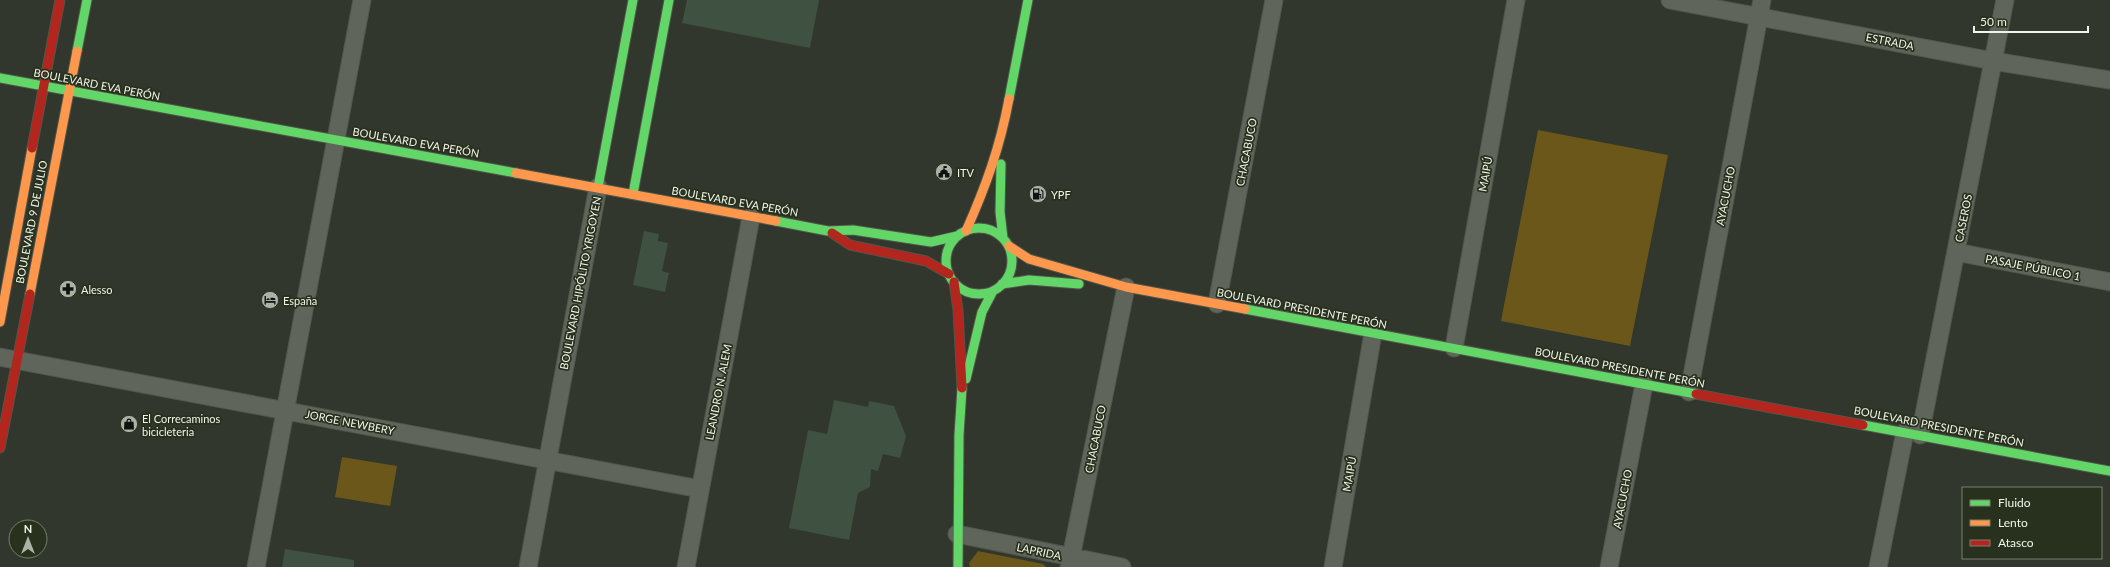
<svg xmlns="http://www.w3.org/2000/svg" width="2110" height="567" font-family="Lato,sans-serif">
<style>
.green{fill:#6a5719}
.building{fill:#3f5140}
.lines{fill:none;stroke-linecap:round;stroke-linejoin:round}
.street-casing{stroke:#51554b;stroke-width:19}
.fast-casing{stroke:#51554b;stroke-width:11}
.slow-casing{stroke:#51554b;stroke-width:11}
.jam-casing{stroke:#51554b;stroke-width:11}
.street{stroke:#60655c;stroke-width:17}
.fast{stroke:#63d668;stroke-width:9}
.slow{stroke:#ff974d;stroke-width:9}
.jam{stroke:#b3261e;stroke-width:9}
.labels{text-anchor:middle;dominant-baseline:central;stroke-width:3.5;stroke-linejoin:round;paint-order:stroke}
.street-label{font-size:11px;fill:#eff5e8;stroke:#28311d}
.poi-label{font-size:11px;fill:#eff5e8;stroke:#28311d;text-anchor:start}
</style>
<rect width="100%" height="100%" fill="#31372c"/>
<!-- green -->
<path class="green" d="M1538,130L1668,155L1630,346L1501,321Z
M342,457L397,466L390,506L335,497Z
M978,551L1043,564L1046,567H970L969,563Z"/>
<!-- building -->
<path class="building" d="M687,0H819L810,48L682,23Z
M644,231L659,234L658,241L668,243L662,271L669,273L665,292L633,285Z
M834,400L868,407L869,401L894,406L906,436L900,458L883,454L878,471L871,469L870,487L858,493L849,540L789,528L808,430L827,434Z
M285,549L354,560V567H282Z"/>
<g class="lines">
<defs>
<path id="street" d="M1670,0L1993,61L2110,80
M1956,252L2110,282
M1217,304L1274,0
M1454,348L1516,0
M0,357L700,489
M1689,392L1762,0
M1920,435L2005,0
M957,534L1122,567
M256,567L362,0
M528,567L598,187
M686,567L751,217
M1069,567L1126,287
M1333,567L1373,333
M1609,567L1644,384
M1878,567L1905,432"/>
<path id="fast" d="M77,51L87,0
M0,78L516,173
M1009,99L1028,0
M1001,164L1000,212L1003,238
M598,187L633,0
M633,194L669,0
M776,221L828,231L853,230L931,242L957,236
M946 261a33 33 0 1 1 66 0a33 33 0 1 1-66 0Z
M1002,284L1029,280L1079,284
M1245,309L1696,394
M966,379L982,312L993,291
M1863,425L2110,471
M958,567L959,435L962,388"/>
<path id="slow" d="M516,173L776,221
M966,231C986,186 1000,147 1009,99
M1009,246L1029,259L1126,287L1245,309
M30,294L77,51
M0,322L32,148"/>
<path id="jam" d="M32,148L60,0
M832,233L850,245L926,261L949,274
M954,282L958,310L962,388
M1696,394L1863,425
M0,448L30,294"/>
</defs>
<!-- street casing -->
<use href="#street" class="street-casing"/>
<!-- fast casing -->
<use href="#fast" class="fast-casing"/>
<!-- slow casing -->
<use href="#slow" class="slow-casing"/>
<!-- jam casing -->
<use href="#jam" class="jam-casing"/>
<!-- street -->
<use href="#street" class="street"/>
<!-- fast -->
<use href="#fast" class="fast"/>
<!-- slow -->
<use href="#slow" class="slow"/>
<!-- jam -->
<use href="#jam" class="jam"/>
</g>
<!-- icons -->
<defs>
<symbol id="civic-disc" viewBox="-11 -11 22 22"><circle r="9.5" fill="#acb2a6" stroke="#28311d"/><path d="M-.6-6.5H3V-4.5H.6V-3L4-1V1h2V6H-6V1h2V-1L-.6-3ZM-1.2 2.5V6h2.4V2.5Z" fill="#111"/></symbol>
<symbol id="fuel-disc" viewBox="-11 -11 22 22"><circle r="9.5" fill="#acb2a6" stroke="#28311d"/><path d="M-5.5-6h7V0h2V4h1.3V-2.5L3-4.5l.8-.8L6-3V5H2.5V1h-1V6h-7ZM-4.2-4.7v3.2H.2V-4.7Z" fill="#111"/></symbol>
<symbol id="pharmacy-disc" viewBox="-11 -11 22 22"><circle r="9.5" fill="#acb2a6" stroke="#28311d"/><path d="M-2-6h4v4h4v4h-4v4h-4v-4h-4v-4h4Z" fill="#111"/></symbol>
<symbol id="hotel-disc" viewBox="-11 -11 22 22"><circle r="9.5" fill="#acb2a6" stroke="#28311d"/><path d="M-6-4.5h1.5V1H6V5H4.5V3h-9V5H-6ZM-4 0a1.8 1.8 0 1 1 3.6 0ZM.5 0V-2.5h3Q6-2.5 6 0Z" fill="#111"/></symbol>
<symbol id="shop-disc" viewBox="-11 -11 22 22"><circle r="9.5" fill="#acb2a6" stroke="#28311d"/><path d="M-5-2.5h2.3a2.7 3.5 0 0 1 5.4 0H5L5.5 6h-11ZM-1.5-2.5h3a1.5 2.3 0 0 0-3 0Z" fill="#111"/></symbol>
</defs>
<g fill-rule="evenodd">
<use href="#civic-disc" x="934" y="162" width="20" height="20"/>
<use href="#fuel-disc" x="1028" y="184" width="20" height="20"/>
<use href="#pharmacy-disc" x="58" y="279" width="20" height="20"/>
<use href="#hotel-disc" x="260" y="290" width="20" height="20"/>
<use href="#shop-disc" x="119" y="414" width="20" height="20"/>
</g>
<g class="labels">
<!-- street labels -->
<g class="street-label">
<text transform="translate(1890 41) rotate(11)">ESTRADA</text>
<text transform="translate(97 84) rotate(11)">BOULEVARD EVA PERÓN</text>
<text transform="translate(416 142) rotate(10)">BOULEVARD EVA PERÓN</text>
<text transform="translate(1246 152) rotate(-79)">CHACABUCO</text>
<text transform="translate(1485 174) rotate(-80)">MAIPÚ</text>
<text transform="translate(1725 196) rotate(-79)">AYACUCHO</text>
<text transform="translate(735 201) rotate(10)">BOULEVARD EVA PERÓN</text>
<text transform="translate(1963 218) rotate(-79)">CASEROS</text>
<text transform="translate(31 222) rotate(-79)">BOULEVARD 9 DE JULIO</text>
<text transform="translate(2033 267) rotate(11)">PASAJE PÚBLICO 1</text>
<text transform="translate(580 283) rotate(-79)">BOULEVARD HIPÓLITO YRIGOYEN</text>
<text transform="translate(1302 308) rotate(11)">BOULEVARD PRESIDENTE PERÓN</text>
<text transform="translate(1620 367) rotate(11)">BOULEVARD PRESIDENTE PERÓN</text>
<text transform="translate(718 392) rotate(-79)">LEANDRO N. ALEM</text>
<text transform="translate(350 422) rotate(11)">JORGE NEWBERY</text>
<text transform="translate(1939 426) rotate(11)">BOULEVARD PRESIDENTE PERÓN</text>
<text transform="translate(1095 439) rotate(-79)">CHACABUCO</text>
<text transform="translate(1349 474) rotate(-80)">MAIPÚ</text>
<text transform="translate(1622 499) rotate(-79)">AYACUCHO</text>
<text transform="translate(1039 551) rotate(12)">LAPRIDA</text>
</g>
<!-- poi labels -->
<g class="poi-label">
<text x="957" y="172">ITV</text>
<text x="1051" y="194">YPF</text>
<text x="81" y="289">Alesso</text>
<text x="283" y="300">España</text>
<text x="142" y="418">El Correcaminos<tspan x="142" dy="13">bicicleteria</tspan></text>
</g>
</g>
<!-- legend -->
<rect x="1962" y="487" width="140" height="72" fill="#28311d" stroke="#787f6e"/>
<rect x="1970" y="500" width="20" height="6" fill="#63d668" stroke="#787f6e"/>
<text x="1998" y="507" font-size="12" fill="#eff5e8">Fluido</text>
<rect x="1970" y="520" width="20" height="6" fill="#ff974d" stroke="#787f6e"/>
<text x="1998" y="527" font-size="12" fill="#eff5e8">Lento</text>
<rect x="1970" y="540" width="20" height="6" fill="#b3261e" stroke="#787f6e"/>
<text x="1998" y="547" font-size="12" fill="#eff5e8">Atasco</text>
<!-- north arrow -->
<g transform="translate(28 539)"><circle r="19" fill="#28311d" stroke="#787f6e"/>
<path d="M0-3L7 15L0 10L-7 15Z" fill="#acb2a6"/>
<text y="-6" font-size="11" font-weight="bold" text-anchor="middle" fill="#eff5e8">N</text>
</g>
<!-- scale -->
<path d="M1974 26v6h114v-6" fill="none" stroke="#eff5e8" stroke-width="2"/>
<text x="1980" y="26" font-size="12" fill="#eff5e8" stroke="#28311d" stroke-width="3" paint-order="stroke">50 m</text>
</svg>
